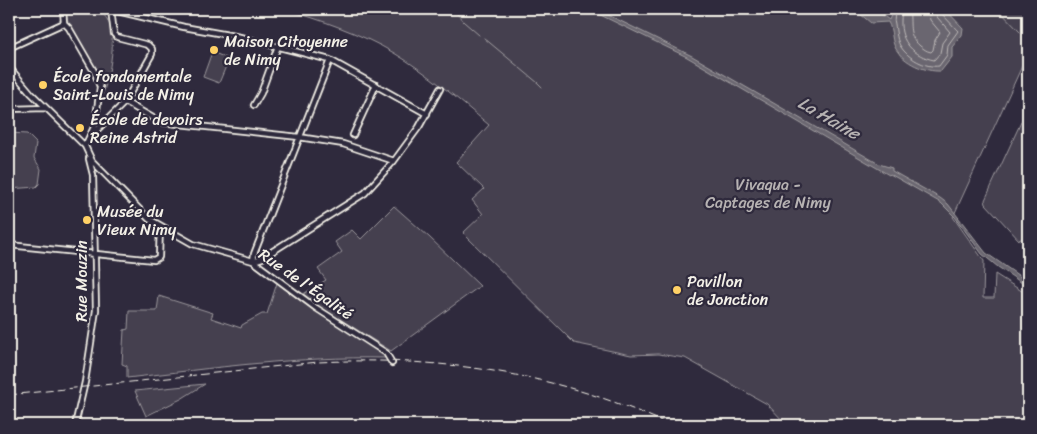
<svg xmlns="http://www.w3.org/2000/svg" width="1037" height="434" font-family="Sriracha,sans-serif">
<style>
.green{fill:#454050;stroke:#9c989c}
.water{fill:#6a6670;stroke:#a19ea0}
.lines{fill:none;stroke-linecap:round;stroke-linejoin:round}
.shore{stroke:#bdb9b8;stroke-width:1}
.stream{stroke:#a19ea0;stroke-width:1}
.minor-casing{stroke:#f4f1e8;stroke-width:8}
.minor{stroke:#2f2a3d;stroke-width:4.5}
.rail{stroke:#f4f1e8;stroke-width:1;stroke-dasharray:8 4;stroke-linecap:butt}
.poi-dot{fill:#ffd166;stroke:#2f2a3d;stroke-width:2}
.labels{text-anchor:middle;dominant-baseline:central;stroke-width:4.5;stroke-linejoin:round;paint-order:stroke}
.poi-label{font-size:16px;fill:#f4f1e8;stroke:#2f2a3d;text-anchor:start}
.park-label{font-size:16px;fill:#b7b3b3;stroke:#2f2a3d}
.street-label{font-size:16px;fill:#f4f1e8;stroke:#2f2a3d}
.water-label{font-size:18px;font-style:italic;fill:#b6b2b2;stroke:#2f2a3d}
</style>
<rect width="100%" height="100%" fill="#2f2a3d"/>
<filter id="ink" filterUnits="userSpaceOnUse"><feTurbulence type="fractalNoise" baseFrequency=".02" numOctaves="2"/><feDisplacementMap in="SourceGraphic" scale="10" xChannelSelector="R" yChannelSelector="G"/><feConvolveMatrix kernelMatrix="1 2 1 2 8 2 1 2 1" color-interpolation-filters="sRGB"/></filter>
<g filter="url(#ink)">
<!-- green -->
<path class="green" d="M65,9C76,9 90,6 100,12C121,24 110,72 104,91L99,72L67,24Z
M284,9H1028V53L953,217L984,261L983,298H994L995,274L1028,295V425H787L767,404L685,358L658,354L631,355L574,343L463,233L483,214L472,200L484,189L456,162L489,125C459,100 428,73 394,53C360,33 321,20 284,9Z
M212,52L229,59L219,83L203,77Z
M1028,107V222L1025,237L1019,240L986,204L985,200Z
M10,133L27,134L36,143L34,158L41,169L39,184L36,187L9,189V134Z
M394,206L429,237L480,286L391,351L324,309L320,311L300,296L326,280L318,269L342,252L335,242L352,230L361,239Z
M277,283L313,310L386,356L385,358C299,356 213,368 127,378V366L122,364L124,330L128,329L129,311H157L159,296L213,313L211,318L241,328L242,325L262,314H267Z
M205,384L181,399L146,416L135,391Z"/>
<!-- water -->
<path class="water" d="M588,9H596L692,56L879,164L892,168V171L940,198L948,204L986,253L1028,282V287L998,267L982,254L955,217L941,203L890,174L889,175L687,57Z
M854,9H879L880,13L889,20L891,15L889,9H945L963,28L962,35L952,47V57L941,71C925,72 904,63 896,49C891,41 893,31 888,22L871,23Z"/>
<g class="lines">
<!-- shore -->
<path class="shore" d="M894,9C896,15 893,19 895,24C896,31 897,42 901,47C908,58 925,68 939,66L947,55L948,45L958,31L942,14L941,9
M901,9C902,14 901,16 901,21C900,42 914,56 934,60L940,53L942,43L950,32L937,17L935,9
M909,9C912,24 906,34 920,46C924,49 926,51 931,52L933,50L935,40L940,32L930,20L928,9"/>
<!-- stream -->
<path class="stream" d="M453,9L464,22L479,35
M998,9L1020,32
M484,38L538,83L542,87"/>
<defs>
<path id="minor" d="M63,9L64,23L69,28L95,73L100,87L95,125L85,146
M109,9L184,27L240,37L330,60L427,114
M9,48L64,23
M9,67L31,93L85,146L92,161L149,219L193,244L253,261L316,308L386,353L392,363
M125,102L160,122L299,137L343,144L394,161
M254,105L261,93L278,46
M9,109L46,108
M353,135L376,85
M90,137L125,102L152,54V49L148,45L117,37L114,34L111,9
M9,245L154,260L159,257L160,226
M253,261L262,258L365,193L394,161L419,127L440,89
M253,261L254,254L330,60
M75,425L85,382L96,310L93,175L89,159"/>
</defs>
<!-- minor casing -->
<use href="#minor" class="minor-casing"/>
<!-- minor -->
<use href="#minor" class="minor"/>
<!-- rail -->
<path class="rail" d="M9,395L318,362C442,356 557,373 670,425"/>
</g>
</g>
<!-- markers -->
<g class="poi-dot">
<circle cx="214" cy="50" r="5"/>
<circle cx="43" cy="85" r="5"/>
<circle cx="80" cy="128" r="5"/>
<circle cx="87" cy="220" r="5"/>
<circle cx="677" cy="290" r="5"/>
</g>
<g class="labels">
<!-- poi labels -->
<g class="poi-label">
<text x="224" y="41">Maison Citoyenne<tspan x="224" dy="18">de Nimy</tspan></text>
<text x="53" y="76">École fondamentale<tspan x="53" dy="18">Saint-Louis de Nimy</tspan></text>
<text x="90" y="119">École de devoirs<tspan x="90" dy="18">Reine Astrid</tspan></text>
<text x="97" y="211">Musée du<tspan x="97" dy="18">Vieux Nimy</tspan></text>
<text x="687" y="281">Pavillon<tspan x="687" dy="18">de Jonction</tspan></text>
</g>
<!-- park labels -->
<g class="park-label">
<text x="768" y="184">Vivaqua -<tspan x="768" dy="18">Captages de Nimy</tspan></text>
</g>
<!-- street labels -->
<g class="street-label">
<text transform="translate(81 281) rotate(-90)">Rue Mouzin</text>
<text transform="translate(306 284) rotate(35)">Rue de l'Égalité</text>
</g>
<!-- water labels -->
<g class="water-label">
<text transform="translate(829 118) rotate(30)">La Haine</text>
</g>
</g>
<!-- margin -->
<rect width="1037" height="434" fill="none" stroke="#2f2a3d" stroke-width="30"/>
<rect x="15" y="15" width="1007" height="404" fill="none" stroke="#f4f1e8" stroke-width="2" filter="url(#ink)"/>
</svg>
